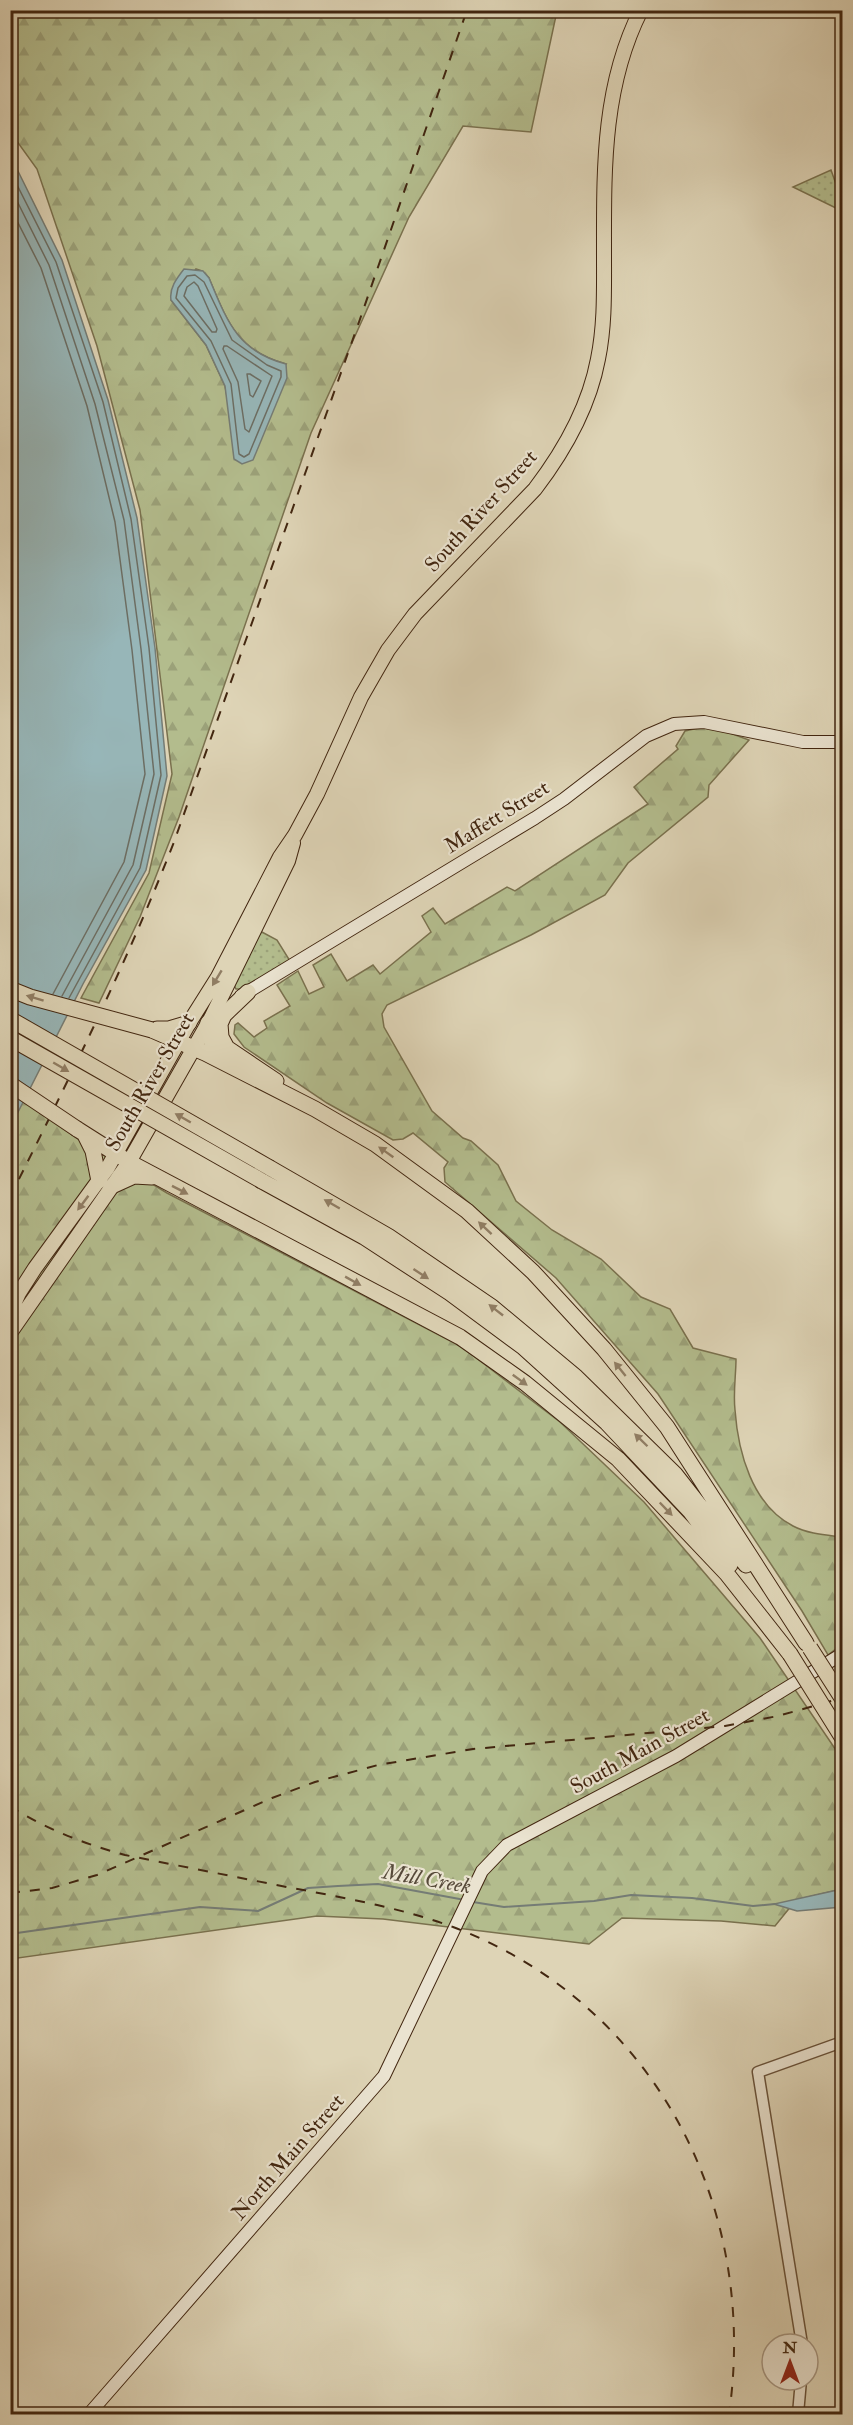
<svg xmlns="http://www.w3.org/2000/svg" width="853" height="2425" font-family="'IM FELL Double Pica',serif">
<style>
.forest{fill:url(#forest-firs);stroke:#7a714e;stroke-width:1.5;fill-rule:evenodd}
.park{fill:url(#park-dots);stroke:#7a714e;stroke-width:1.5}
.water{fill:#97b6b8;stroke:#757c75;stroke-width:1.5}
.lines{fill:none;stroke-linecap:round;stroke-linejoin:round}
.shore{stroke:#6c6e64;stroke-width:1.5}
.stream{stroke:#757c75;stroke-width:2}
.tertiary-casing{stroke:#69523a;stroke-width:13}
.secondary-casing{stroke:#422610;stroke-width:14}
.primary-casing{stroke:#422610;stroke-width:16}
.motorway-casing{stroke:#422610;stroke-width:17}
.tertiary{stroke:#eae3d0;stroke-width:10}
.secondary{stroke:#eae3d0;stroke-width:12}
.primary{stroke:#ded4b6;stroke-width:14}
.motorway{stroke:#ded4b6;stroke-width:15}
.rail{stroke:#422610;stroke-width:2;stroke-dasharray:10 10;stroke-linecap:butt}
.motorway-bridge-casing{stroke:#422610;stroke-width:17;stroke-linecap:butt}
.motorway-bridge{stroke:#ded4b6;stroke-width:15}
.oneway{fill:#907d63}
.labels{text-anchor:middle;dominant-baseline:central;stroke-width:4.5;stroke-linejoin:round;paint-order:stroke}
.street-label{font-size:21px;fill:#422610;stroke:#eae3d0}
.water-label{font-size:22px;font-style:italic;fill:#574a3a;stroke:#eae3d0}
</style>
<defs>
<pattern id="forest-firs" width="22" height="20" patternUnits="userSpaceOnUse" patternTransform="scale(1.5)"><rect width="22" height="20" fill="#b3bc8d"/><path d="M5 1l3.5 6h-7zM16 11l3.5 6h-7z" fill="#9ba179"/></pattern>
<pattern id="park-dots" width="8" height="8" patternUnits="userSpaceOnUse" patternTransform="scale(1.5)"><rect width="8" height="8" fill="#b3bc8d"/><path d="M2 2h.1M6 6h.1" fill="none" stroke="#9ba179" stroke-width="1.8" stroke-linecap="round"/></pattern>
</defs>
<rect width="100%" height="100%" fill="#ded4b6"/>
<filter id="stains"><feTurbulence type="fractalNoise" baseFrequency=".00333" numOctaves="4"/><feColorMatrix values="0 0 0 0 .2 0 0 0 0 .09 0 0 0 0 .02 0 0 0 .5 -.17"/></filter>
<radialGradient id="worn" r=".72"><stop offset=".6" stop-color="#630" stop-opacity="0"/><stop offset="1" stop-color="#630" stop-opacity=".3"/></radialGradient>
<!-- forest -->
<path class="forest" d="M10,11H557L531,132L463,126L409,217L311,433L179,817L140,917L99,1003L81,998L149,873L172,774L140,510L97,346L37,169L11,133ZM196,269L202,271L209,278C227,321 237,351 286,364L230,413L225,386L206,345L171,300Z
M703,727L719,729L749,740L709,785L708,797L628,863L605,895L531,935L387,1005L382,1014L384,1027L432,1111L463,1138L471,1141L498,1165L516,1201L552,1230L601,1259L641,1297L670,1309L693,1348L736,1359C736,1375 733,1393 735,1410C738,1452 752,1505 793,1526C808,1534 826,1535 842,1537V1644L828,1655L802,1611L658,1394L556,1278L445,1182L444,1168L448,1162L413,1133L403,1139L393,1140L327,1103L244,1047L234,1034L235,1025L238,1023L254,1037L267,1028L264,1021L290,1006L277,985L298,971L309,994L324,987L313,965L331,954L347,981L373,965L380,974L431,932L422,916L433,908L445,924L507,887L515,891L648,804L634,787L678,749L676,746L685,731Z
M23,1101L77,1138L167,1193L462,1347L560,1422L644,1502L760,1638L842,1759V1889L796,1900L775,1926L721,1921L622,1918L589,1944L383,1919L317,1916L11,1959L10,1126Z"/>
<!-- park -->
<path class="park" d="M831,170L842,201V211L793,187Z
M260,931L277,940L290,961L241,989H236L234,985Z"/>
<!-- water -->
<path class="water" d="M11,157L62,260L108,400L137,518L155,648L167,776L146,870L83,984L11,1126Z
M184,269L203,271L209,278C227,321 237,351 286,364L287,378L253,460L242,464L234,459L225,386L206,345L171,300C169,288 177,278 184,269Z
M842,1889V1907L797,1911L774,1904Z"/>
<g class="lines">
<!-- shore -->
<path class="shore" d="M10,171L56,262L103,402L131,519L149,648L161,775L140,868L69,998
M10,187L49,265L95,404L124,520L141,649L154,774L133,865L62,996
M10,207L41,268L87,406L115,522L132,650L145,774L124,862L53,994
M195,275L204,282L232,340L267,365L281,371V377L249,454L244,457L239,454L231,384L211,341L176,298L178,288L187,276Z
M194,282L198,286L217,329L216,332H212L184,296L187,287Z
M224,346H227L272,376L249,432L245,429L238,382L223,349Z
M247,374H250L261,381L253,397L250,395Z"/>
<!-- stream -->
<path class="stream" d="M473,1902L504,1907L594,1901L631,1895L692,1898L753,1906L775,1904
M10,1934L200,1907L258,1911L308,1888L338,1886L378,1884L465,1900"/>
<defs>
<path id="tertiary" d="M802,2344L758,2072L842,2042
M798,2414L801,2380"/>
<path id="secondary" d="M241,996L535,818L564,799L646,736L674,724L704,722L803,742H842
M89,2414L384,2076L482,1871L507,1845L676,1756L842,1654"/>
<path id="primary" d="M10,1313L19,1293L35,1268L107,1169L189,1023L218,977L280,857L295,835L317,794L361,697L388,650L415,614L535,489C564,451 589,407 598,359C605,325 604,290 604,255C604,171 602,87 641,10
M10,1333L129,1162L211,1018L288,861L293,843"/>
<path id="motorway" d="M248,992L224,1015L220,1024L221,1037L227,1048L276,1081
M208,1023L212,1045L228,1056
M157,1029H169L189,1023
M152,1030L205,1053L315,1109L375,1144L467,1211L533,1272L604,1349L667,1427L806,1643
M77,1129L129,1162L460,1337L525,1383L618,1459L727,1574L790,1654
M85,1135L93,1151L99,1181
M270,1168L388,1236L492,1307L576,1377L675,1474L746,1565
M262,1181L364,1237L450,1293L523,1347L607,1423L690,1511L730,1565
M112,1186L134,1176L152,1177"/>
</defs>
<!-- tertiary casing -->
<use href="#tertiary" class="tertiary-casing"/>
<!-- secondary casing -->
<use href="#secondary" class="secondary-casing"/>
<!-- primary casing -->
<use href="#primary" class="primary-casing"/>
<!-- motorway casing -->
<use href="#motorway" class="motorway-casing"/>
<!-- tertiary -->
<use href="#tertiary" class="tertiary"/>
<!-- secondary -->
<use href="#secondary" class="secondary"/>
<!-- primary -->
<use href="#primary" class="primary"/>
<!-- motorway -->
<use href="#motorway" class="motorway"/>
<!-- rail -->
<path class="rail" d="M10,1197C68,1081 127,963 174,842L359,322L467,10
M10,1806C45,1829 85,1844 125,1855C180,1866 236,1877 292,1888C346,1898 401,1908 453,1927C654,2003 759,2206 729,2414
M10,1893L52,1888L97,1875L272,1798L315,1782L378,1765L473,1749L725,1726L778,1716L842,1698"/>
<defs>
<path id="motorway-bridge" d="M10,989L30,997L152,1030
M10,1019L270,1168
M10,1038L262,1181
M10,1084L77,1129
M810,1648L842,1698
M790,1654L842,1737"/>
</defs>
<!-- motorway-bridge casing -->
<use href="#motorway-bridge" class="motorway-bridge-casing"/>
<!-- motorway-bridge -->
<use href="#motorway-bridge" class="motorway-bridge"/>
</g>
<!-- one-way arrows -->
<defs><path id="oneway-solid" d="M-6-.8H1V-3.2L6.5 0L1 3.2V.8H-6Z" transform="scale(1.5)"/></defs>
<g class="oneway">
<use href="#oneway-solid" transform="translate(217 978) rotate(121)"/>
<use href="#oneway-solid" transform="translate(35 998) rotate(-163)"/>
<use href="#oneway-solid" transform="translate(61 1067) rotate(30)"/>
<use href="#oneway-solid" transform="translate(183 1118) rotate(-150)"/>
<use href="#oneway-solid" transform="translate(386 1152) rotate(-145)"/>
<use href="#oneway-solid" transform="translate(180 1190) rotate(27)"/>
<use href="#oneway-solid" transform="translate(83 1203) rotate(127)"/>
<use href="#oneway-solid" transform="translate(332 1204) rotate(-150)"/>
<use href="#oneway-solid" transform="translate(485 1228) rotate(-137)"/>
<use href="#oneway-solid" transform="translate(421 1274) rotate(33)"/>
<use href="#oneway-solid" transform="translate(353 1281) rotate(29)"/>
<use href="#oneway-solid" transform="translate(496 1310) rotate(-142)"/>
<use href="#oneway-solid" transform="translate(620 1369) rotate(-129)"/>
<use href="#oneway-solid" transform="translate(520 1380) rotate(36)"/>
<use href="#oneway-solid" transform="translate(641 1440) rotate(-136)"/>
<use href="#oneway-solid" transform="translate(666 1509) rotate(46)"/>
</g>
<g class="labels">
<!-- street labels -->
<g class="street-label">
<text transform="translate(481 511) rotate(-48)">South River Street</text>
<text transform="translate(497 817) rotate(-32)">Maffett Street</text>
<text transform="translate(150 1082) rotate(-60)">South River Street</text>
<text transform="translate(640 1751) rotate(-29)">South Main Street</text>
<text transform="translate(288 2157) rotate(-49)">North Main Street</text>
</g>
<!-- water labels -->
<g class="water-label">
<text transform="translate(427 1879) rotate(10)">Mill Creek</text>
</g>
</g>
<!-- margin -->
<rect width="853" height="2425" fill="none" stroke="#ded4b6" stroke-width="36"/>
<rect x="12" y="12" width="829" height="2401" fill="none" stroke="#422610" stroke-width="3"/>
<rect x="18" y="18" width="817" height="2389" fill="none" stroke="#422610" stroke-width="1.5"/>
<!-- north arrow -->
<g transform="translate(790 2362)"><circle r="28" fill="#eae3d0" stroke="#a79783" stroke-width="1.5"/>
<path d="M0-4.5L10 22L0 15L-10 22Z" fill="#8f2418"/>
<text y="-9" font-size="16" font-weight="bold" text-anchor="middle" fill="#422610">N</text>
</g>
<rect width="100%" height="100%" filter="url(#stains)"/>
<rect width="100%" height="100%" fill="url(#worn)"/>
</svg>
